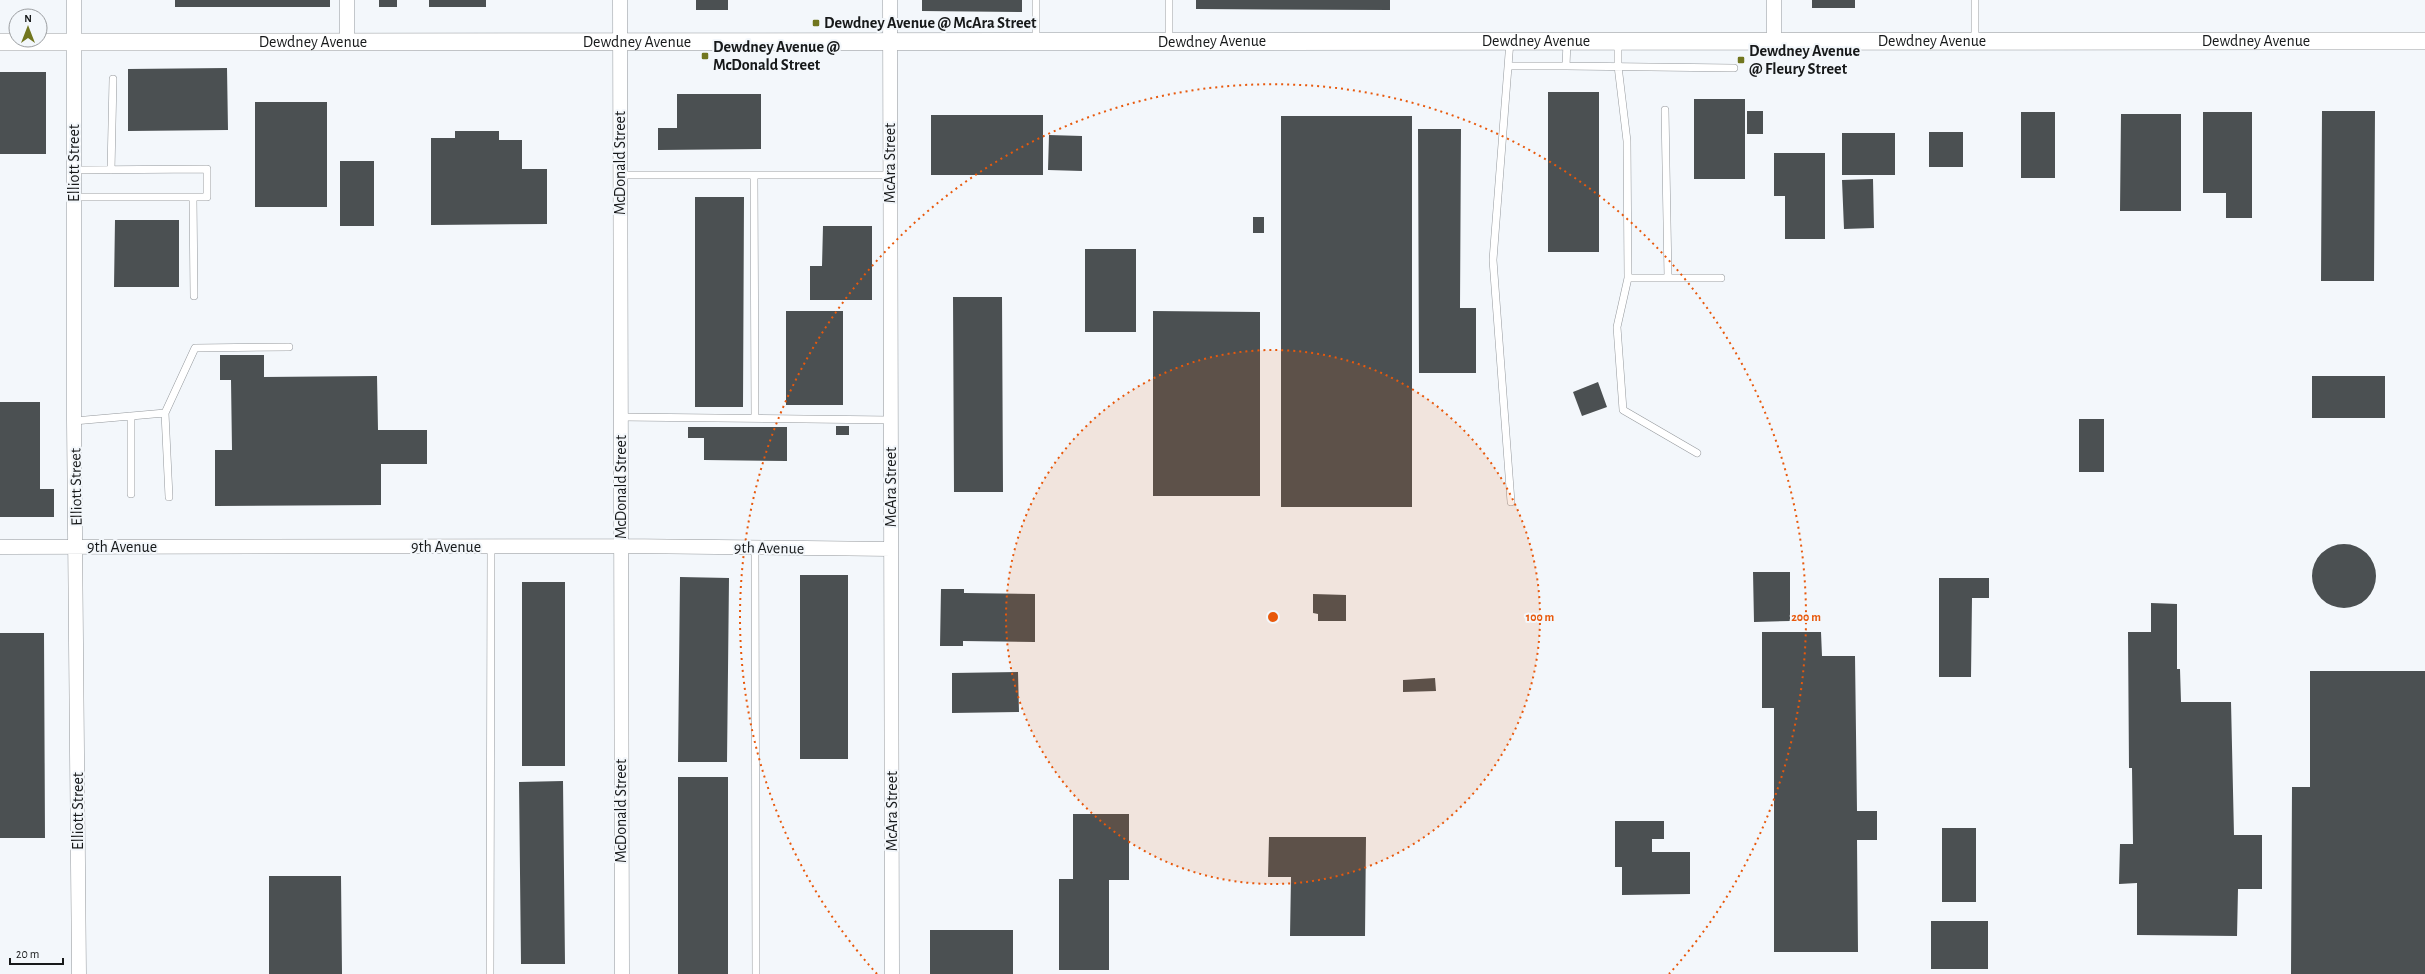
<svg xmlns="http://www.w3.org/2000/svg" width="2425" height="974" font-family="'Alegreya Sans',sans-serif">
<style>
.building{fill:#4b5052}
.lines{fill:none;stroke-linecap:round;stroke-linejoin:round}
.service-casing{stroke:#94989c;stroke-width:8}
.minor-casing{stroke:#94989c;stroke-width:15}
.tertiary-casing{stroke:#94989c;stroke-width:18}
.service{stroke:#fff;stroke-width:7}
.minor{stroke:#fff;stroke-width:14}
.tertiary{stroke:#fff;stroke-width:17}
.ring{fill:none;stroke:#e8590c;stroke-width:2;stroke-dasharray:2 4}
.poi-dot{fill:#71761f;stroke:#f3f7fb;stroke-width:1.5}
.labels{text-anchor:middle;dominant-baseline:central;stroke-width:4;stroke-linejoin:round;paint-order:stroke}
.poi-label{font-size:16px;font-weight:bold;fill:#17191a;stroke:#f3f7fb;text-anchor:start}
.street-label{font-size:16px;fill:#17191a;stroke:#f3f7fb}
.centre{fill:#e8590c;stroke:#f3f7fb;stroke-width:2}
.ring-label{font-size:12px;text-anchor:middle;font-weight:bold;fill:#e8590c;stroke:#f3f7fb;stroke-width:4;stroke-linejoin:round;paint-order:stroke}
</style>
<rect width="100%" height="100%" fill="#f3f7fb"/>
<!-- building -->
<path class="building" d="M175,0H330V7H175Z
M379,0H397V7H379Z
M429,0H486V7H429Z
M696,0H728V10H696Z
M922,0H1022V12L922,11Z
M1196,0H1390V10L1196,9Z
M1812,0H1855V8H1812Z
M227,68L228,130L128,131V69Z
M0,72H46V154H0Z
M1548,92H1599V252H1548Z
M677,94H761V149L658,150V128H677Z
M1694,99H1745V179H1694Z
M255,102H327V207H255Z
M1747,111H1763V134H1747Z
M2322,111H2375L2374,281H2321Z
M2021,112H2055V178H2021Z
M2203,112H2252V218H2226V193H2203Z
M2121,114H2181V211H2120Z
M931,115H1043V175H931Z
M1281,116H1412V507H1281Z
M1418,129H1461L1460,308H1476V373H1419Z
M455,131H499V140H522V169H547V224L431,225V138H455Z
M1929,132H1963V167H1929Z
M1842,133H1895V175H1842Z
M1049,135L1082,136V171L1048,170Z
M1774,153H1825V239H1785V196H1774Z
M340,161H374V226H340Z
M1873,179L1874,228L1844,229L1842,180Z
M695,197H744L743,407H695Z
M1253,217H1264V233H1253Z
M115,220H179V287H114Z
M823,226H872V300H810V266H822Z
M1085,249H1136V332H1085Z
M953,297H1002L1003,492H954Z
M786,311H843V405H786Z
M1153,311L1260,312V496H1153Z
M220,355H264V377L377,376L378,430H427V464H381V505L215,506V450H232L231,380H220Z
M2312,376H2385V418H2312Z
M1598,382L1607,407L1582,416L1573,392Z
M0,402H40V489H54V517H0Z
M2079,419H2104V472H2079Z
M836,426H849V435H836Z
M688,427H787V461L704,460V438H688Z
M2312 576a32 32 0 1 1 64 0a32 32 0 1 1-64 0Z
M1753,572H1790V621L1754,622Z
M800,575H848V759H800Z
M680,577L729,578L727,762H678Z
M1939,578H1989V598H1972L1971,677H1939Z
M522,582H565V766H522Z
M941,589H964V593L1035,594V642L963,641V646H940Z
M1313,594L1346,595V621H1318V614L1313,613Z
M2151,603L2177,604V669H2180L2181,702H2231L2234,835H2262V889H2238L2237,936L2137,935V883L2119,884L2120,844H2133L2132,768H2129L2128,632H2151Z
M1762,632H1821L1822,656H1855L1857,811H1877V840H1857L1858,952H1774V708H1762Z
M0,633H44L45,838H0Z
M2310,671H2425V974H2291L2292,787H2310Z
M1018,672L1019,712L952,713V673Z
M1435,678L1436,691L1403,692V680Z
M678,777H728V974H678Z
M563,781L565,964H521L519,782Z
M1073,814H1129V880H1109V970H1059V879H1073Z
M1615,821H1664V839H1652V852H1690V894L1622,895V867H1615Z
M1942,828H1976V902H1942Z
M1269,837H1366L1365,936H1290L1291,877H1268Z
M269,876H341L342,974H269Z
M1931,921H1988V969H1931Z
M930,930H1013V974H930Z"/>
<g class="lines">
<defs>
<path id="service" d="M1036,0V42
M1169,41V0
M1510,41L1493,260L1511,502
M1618,41V66L1627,141L1628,278H1721
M1975,41V0
M1508,66H1566L1567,42
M1566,66L1734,68
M1665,110L1668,277
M74,170L207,169V197H74
M111,170L113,79
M620,175H890
M754,175L755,418
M193,197L194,296
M1628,278L1617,327L1623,410L1697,453
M165,413L195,348L289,347
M131,416L165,413L169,497
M621,417L891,420
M74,421L131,416V494
M755,548L756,974
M490,974L491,547"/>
<path id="minor" d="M74,0V421L79,974
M347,0V42
M620,0L622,974
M890,0L892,974
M1774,0V41
M0,547L621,546L891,549"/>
<g id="tertiary">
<path id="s1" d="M0,42L2425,41"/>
</g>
</defs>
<!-- service casing -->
<use href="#service" class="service-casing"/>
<!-- minor casing -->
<use href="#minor" class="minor-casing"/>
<!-- tertiary casing -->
<use href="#tertiary" class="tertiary-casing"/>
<!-- service -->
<use href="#service" class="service"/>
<!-- minor -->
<use href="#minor" class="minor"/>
<!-- tertiary -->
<use href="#tertiary" class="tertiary"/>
</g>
<!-- distance rings -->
<circle cx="1273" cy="617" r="267" fill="#e8590c" fill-opacity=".12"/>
<g class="ring">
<circle cx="1273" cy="617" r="267"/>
<path d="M877 974A533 533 0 1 1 1669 974"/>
</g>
<!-- markers -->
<g class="poi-dot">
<rect x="812" y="19" width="8" height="8" rx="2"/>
<rect x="701" y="52" width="8" height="8" rx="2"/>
<rect x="1737" y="56" width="8" height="8" rx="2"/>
</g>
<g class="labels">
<!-- poi labels -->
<g class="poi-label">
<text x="824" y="23">Dewdney Avenue @ McAra Street</text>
<text x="713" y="47">Dewdney Avenue @<tspan x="713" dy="18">McDonald Street</tspan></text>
<text x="1749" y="51">Dewdney Avenue<tspan x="1749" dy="18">@ Fleury Street</tspan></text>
</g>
<!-- street labels -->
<g class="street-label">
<text stroke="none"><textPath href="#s1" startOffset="1212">Dewdney Avenue</textPath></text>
<text stroke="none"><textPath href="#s1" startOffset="1536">Dewdney Avenue</textPath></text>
<text stroke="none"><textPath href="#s1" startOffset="1932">Dewdney Avenue</textPath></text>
<text stroke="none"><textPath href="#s1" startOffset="2256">Dewdney Avenue</textPath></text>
<text stroke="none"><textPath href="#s1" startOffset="313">Dewdney Avenue</textPath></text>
<text stroke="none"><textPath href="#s1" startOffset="637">Dewdney Avenue</textPath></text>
<text transform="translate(74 163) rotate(-90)">Elliott Street</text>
<text transform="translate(620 163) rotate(-90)">McDonald Street</text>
<text transform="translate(890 163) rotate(-90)">McAra Street</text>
<text transform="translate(76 487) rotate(-91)">Elliott Street</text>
<text transform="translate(621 487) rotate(-90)">McDonald Street</text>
<text transform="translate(891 487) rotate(-90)">McAra Street</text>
<text x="122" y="547">9th Avenue</text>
<text x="446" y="547">9th Avenue</text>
<text transform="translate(769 548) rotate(1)">9th Avenue</text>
<text transform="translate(78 811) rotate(-90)">Elliott Street</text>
<text transform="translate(621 811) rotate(-90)">McDonald Street</text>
<text transform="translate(892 811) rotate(-90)">McAra Street</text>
</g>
</g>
<circle cx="1273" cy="617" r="6" class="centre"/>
<g class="ring-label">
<text x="1540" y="621">100 m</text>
<text x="1806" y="621">200 m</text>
</g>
<!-- north arrow -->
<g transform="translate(28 28)"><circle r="19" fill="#f3f7fb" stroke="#9b9ea1"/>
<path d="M0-3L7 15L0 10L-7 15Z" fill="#71761f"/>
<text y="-6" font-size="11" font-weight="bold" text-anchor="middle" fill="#17191a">N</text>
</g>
<!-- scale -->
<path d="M10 958v6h53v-6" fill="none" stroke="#17191a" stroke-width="2"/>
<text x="16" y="958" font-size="12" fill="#17191a" stroke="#f3f7fb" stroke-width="3" paint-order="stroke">20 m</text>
</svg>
